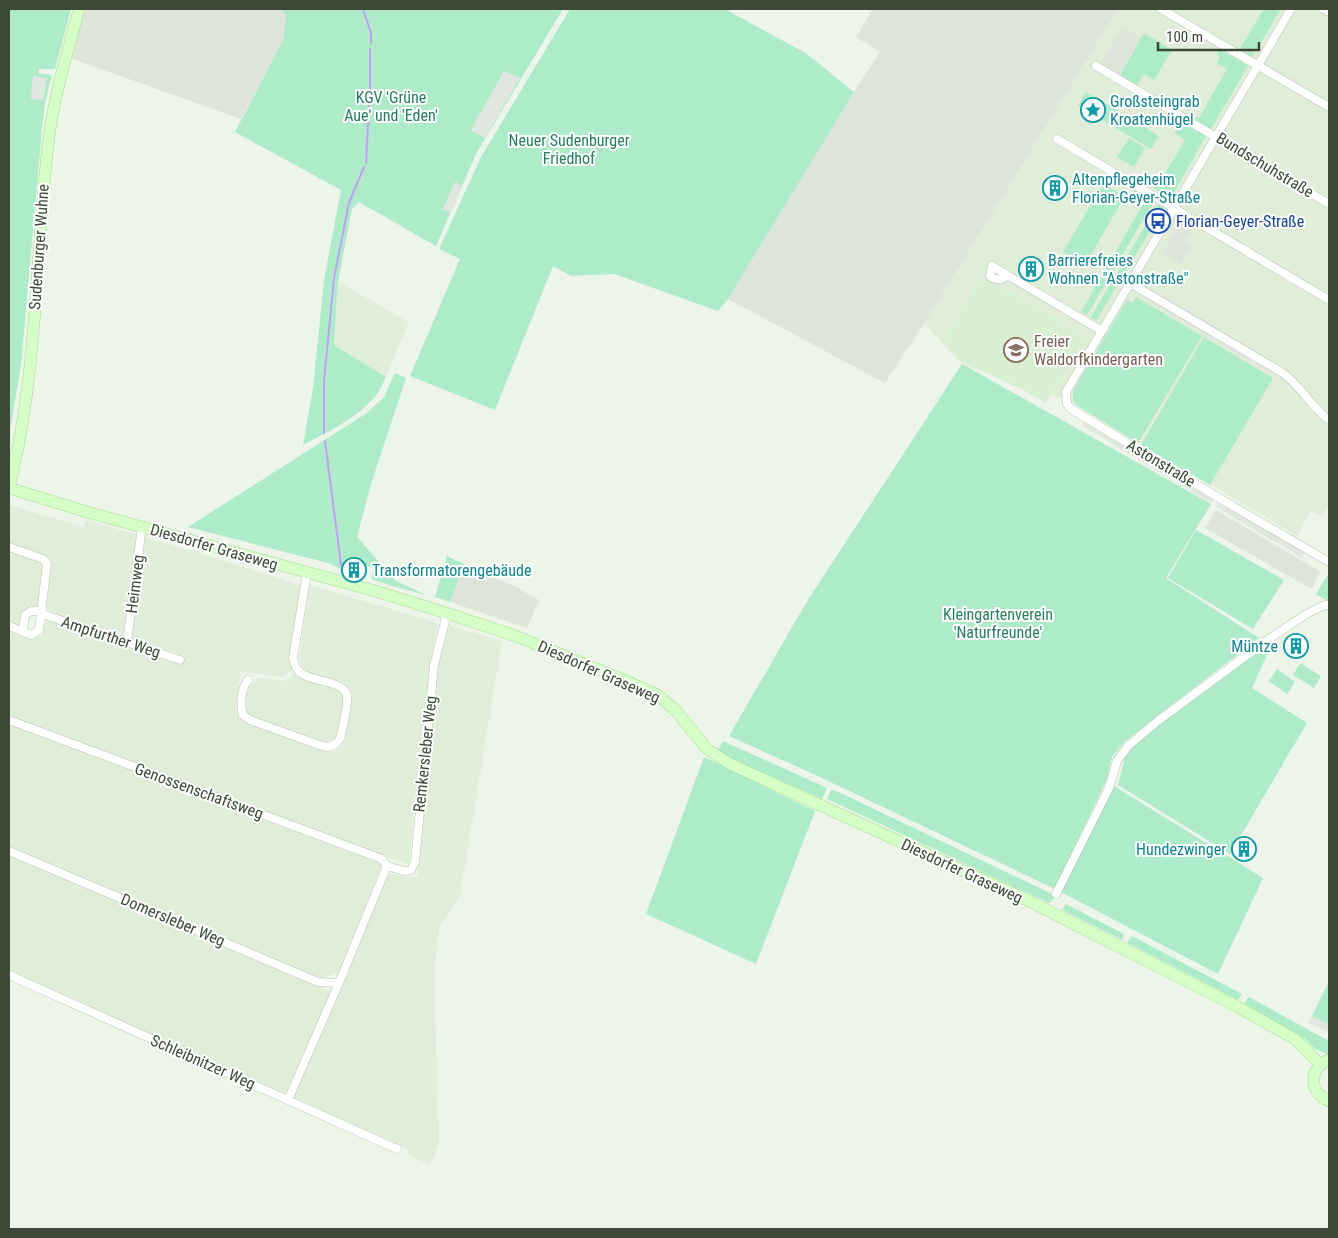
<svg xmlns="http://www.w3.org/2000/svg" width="1338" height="1238" font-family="'Roboto Condensed',sans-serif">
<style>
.residential{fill:#e0edd9}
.industrial{fill:#dee4d9}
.education{fill:#d9efd1}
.green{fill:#aeebc9}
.parking{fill:#e2e6e0}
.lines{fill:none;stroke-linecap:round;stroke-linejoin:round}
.stream{stroke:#c2a0f5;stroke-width:2}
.minor-casing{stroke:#b5c4ac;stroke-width:9}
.secondary-casing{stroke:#a7d895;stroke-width:12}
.minor{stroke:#fff;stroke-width:8}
.secondary{stroke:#d5ffc7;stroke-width:11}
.labels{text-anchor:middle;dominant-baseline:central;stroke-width:4;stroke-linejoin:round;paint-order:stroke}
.park-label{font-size:16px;fill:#257f5c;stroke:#fff}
.culture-label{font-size:16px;fill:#0d838f;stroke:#fff;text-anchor:start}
.street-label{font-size:16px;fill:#3d4936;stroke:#fff}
.transit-label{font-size:16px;fill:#164399;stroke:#fff;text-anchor:start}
.education-label{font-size:16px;fill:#785e54;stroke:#fff;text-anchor:start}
</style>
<rect width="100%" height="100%" fill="#ecf5e8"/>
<!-- residential -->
<path class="residential" d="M1118,9H1329V505L1322,517L1311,511L1297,536L1078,405L962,364L924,324Z
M338,282L409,322L386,377L334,345Z
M9,505L84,527L86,520L193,551L300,585L291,665L293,669L282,677L240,671L236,712L240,719L250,723L327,753L336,751L343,743L352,695L351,689L346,683L307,671L299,662L309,585L434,622L437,624L423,726L409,865L9,716V632L30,639L37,638L42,635L45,623L49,621L181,665L185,656L52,613L46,607L52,559L9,543Z
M9,551L40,563L43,569L39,606H30L24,610L20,622L14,624L9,622Z
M450,626L502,641L460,897L439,926L434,976L439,1144L430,1165L407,1154L408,1150L292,1098L347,976L384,881L389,875L393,874L407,877H416L418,872L437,668L446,631Z
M295,673L298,676L335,687L342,693L344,699L337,738L333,741L327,743L253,717L246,712L244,707L246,690L258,678L285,681Z
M9,724L382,864L339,972L319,979L9,847Z
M9,856L332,992L284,1096L9,972Z"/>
<!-- industrial -->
<path class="industrial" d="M84,9H282L286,16L285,29L283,40L241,119L70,58Z
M873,9H1118L924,324L885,383L728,299L854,92L880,52L856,37Z
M1122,28L1141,37L1118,75L1100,65Z
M1183,218L1195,225L1185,240L1192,245L1181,264L1163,253Z
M1216,510L1321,572L1311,589L1205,528Z
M464,564L516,587L539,600L527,628L450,602Z"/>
<!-- education -->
<path class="education" d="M981,277L996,286L1015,294L1086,337L1046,403L1025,391L963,362L943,339Z"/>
<!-- green -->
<path class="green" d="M9,9H71L55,69H39L38,73L52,75L45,103L42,129L21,365L9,437Z
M282,9H563L476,154L436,246L359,202L352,209L338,282L334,345L386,377C383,382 381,389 377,394C361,416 326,433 303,445L313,388L324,280L341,190L235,132L283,40L286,16Z
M570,9H725L807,54L854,92L728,299L718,311L614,274L571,276L553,266L495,410L410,376L460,259L439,249L481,157Z
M1264,9H1281L1252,57L1239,50Z
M1144,33L1172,50L1154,80L1144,74L1137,85L1120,75Z
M1219,49L1248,66L1211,129L1194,120L1196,117L1199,118L1227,69L1217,63L1220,56L1217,54Z
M1086,92L1159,136L1151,149L1078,105Z
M1178,120L1206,136L1173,194L1165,195L1141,180L1145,174L1160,182L1185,140L1175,133L1179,126L1176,124Z
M1129,138L1145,148L1134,167L1117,157Z
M1103,184L1125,196L1085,265L1063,252Z
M1135,190L1154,201L1087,315L1081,312L1146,199L1136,193L1134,195L1131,194Z
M1158,204L1164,208L1096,321L1091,317Z
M1136,297L1202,336L1138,443L1079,407C1072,403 1072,396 1074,389L1127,300L1132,303Z
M1204,337L1273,378L1210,485L1141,445Z
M962,364L1211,504L1166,578L1259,638L1125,741L1112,757L1107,779L1055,889L822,778L729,736L806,603Z
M395,373L406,378L371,484L357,537L396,581L426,595L392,586L371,579L374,568L352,561L348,572L328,563L188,527L367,413L384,397Z
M1196,530L1284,580L1253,629L1168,578Z
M447,556L464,564L450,602L435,597Z
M1329,573V602L1316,594Z
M1273,641L1252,688L1307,723L1230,854L1118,785L1126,753L1159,724Z
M1300,663L1321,676L1314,688L1293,675Z
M1277,669L1295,682L1287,694L1269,681Z
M723,741L827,788L822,799L721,754L718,750Z
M704,757L815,811L756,964L646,914Z
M1114,786L1263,878L1218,974L1061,892Z
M831,790H834L1054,895V898L1050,903L1047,902L827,799Z
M1066,904L1122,933L1124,936L1122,940L1062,910Z
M1132,936L1242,994L1238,1000L1127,943Z
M1329,981V1025L1312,1016Z
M1249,997L1329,1041V1055L1315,1049L1304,1038L1244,1003Z"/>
<!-- parking -->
<path class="parking" d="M504,71L520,78L485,138L471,130Z
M33,76L47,78L43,100L31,99Z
M455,182L462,186L450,213L443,209Z
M1163,295L1218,327L1217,331L1159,296Z
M1156,302L1275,372L1273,375L1155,305Z
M1083,422L1214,499L1211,503L1083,426Z
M1219,502L1304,552L1301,557L1216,507Z
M1312,1016L1329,1025V1033L1309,1023Z"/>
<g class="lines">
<!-- stream -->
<path class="stream" d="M363,9L371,33V43
M370,99V49
M366,163L369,104
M324,433V381L334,278L349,203L364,167
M325,441L341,565"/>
<defs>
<path id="minor" d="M1161,9L1329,107
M1291,9L1066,392L1067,404L1071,409L1219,498L1329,562
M1323,9L1329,12
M1096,66L1329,204
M1057,139L1329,300
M1007,275C1003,280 995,281 990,276L992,266L1102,331
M1130,283L1283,373C1301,386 1311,407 1329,420
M9,547L43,559L47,564L39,630L31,635L9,626
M42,614L180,660
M23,631L25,615L31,611H42
M127,642L142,526
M248,680C241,689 240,705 243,715L250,720L319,745L328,747C337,745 341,740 342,731C344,720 348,706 347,696C345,679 306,683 297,669C295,667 294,661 293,658L307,573
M9,720L382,859L387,866
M9,851L318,982L339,983
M387,866L404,871L411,870L415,862L434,665L447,613
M1056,894L1109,788L1117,761L1128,746L1159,720L1266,641L1308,613L1325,605H1329
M9,975L397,1149
M288,1100L339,983L387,866"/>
<path id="secondary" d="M9,487C38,375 35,259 48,145C53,99 67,54 79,9
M9,488L87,512L372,590L434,609L513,635L605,672L658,695L677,712L707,749L730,764L1017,895L1238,1007L1295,1039L1320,1064
M1329,1060C1308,1067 1309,1094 1329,1101"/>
</defs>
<!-- minor casing -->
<use href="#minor" class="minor-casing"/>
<!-- secondary casing -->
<use href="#secondary" class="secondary-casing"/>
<!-- minor -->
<use href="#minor" class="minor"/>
<!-- secondary -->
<use href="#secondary" class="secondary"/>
</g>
<!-- icons -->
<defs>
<symbol id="sight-ring" viewBox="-11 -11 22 22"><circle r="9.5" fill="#fff" stroke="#0f9aa8" stroke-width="1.5"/><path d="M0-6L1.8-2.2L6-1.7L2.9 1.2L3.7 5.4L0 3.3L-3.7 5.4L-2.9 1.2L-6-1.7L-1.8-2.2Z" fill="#0f9aa8"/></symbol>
<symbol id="building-ring" viewBox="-11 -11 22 22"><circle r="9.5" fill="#fff" stroke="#0f9aa8" stroke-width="1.5"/><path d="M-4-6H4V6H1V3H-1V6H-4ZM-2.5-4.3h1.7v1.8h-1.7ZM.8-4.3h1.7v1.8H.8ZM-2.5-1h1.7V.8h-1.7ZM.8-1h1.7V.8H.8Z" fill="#0f9aa8"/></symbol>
<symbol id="bus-ring" viewBox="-11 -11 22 22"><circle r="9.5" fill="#fff" stroke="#1a4fb4" stroke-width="1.5"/><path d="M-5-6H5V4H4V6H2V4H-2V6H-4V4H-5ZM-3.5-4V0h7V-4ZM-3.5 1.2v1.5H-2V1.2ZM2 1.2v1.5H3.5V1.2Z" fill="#1a4fb4"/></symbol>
<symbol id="school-ring" viewBox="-11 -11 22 22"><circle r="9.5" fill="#fff" stroke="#8d6e63" stroke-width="1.5"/><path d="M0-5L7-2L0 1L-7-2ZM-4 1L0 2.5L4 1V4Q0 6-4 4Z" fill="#8d6e63"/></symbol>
</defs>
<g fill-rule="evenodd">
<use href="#sight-ring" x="1079" y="96" width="28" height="28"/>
<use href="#building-ring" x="1041" y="174" width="28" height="28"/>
<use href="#bus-ring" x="1144" y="207" width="28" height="28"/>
<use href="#building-ring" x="1017" y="255" width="28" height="28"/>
<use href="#school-ring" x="1002" y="336" width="28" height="28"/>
<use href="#building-ring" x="340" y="556" width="28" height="28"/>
<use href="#building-ring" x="1282" y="632" width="28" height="28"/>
<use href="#building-ring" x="1230" y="835" width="28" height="28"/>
</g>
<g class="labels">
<!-- park labels -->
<g class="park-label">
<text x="391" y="97">KGV 'Grüne<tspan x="391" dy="18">Aue' und 'Eden'</tspan></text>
<text x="569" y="140">Neuer Sudenburger<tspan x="569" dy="18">Friedhof</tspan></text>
<text x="998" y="614">Kleingartenverein<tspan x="998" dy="18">'Naturfreunde'</tspan></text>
</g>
<!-- culture labels -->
<g class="culture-label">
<text x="1110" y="101">Großsteingrab<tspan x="1110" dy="18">Kroatenhügel</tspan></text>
<text x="1072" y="179">Altenpflegeheim<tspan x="1072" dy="18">Florian-Geyer-Straße</tspan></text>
<text x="1048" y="260">Barrierefreies<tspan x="1048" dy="18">Wohnen "Astonstraße"</tspan></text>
<text x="372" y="570">Transformatorengebäude</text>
<text x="1278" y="646" text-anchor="end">Müntze</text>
<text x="1226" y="849" text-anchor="end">Hundezwinger</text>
</g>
<!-- street labels -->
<g class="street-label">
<text transform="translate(1265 165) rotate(31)">Bundschuhstraße</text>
<text transform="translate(39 247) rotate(-86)">Sudenburger Wuhne</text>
<text transform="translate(1161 463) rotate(31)">Astonstraße</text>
<text transform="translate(214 547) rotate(16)">Diesdorfer Graseweg</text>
<text transform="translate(135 584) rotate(-83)">Heimweg</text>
<text transform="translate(111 637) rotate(18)">Ampfurther Weg</text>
<text transform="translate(599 672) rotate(24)">Diesdorfer Graseweg</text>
<text transform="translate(425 754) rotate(-84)">Remkersleber Weg</text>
<text transform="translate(199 791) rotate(20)">Genossenschaftsweg</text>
<text transform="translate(962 871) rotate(25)">Diesdorfer Graseweg</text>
<text transform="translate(173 920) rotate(23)">Domersleber Weg</text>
<text transform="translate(203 1062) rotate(24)">Schleibnitzer Weg</text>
</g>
<!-- transit labels -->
<g class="transit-label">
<text x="1176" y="221">Florian-Geyer-Straße</text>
</g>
<!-- education labels -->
<g class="education-label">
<text x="1034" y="341">Freier<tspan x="1034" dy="18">Waldorfkindergarten</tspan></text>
</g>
</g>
<!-- border -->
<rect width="1338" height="1238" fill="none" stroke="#3d4936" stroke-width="20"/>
<!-- scale -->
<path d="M1158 42v8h101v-8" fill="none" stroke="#3d4936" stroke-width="2.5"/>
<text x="1166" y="42" font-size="15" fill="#3d4936" stroke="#ffffff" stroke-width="4" paint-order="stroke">100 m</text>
</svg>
